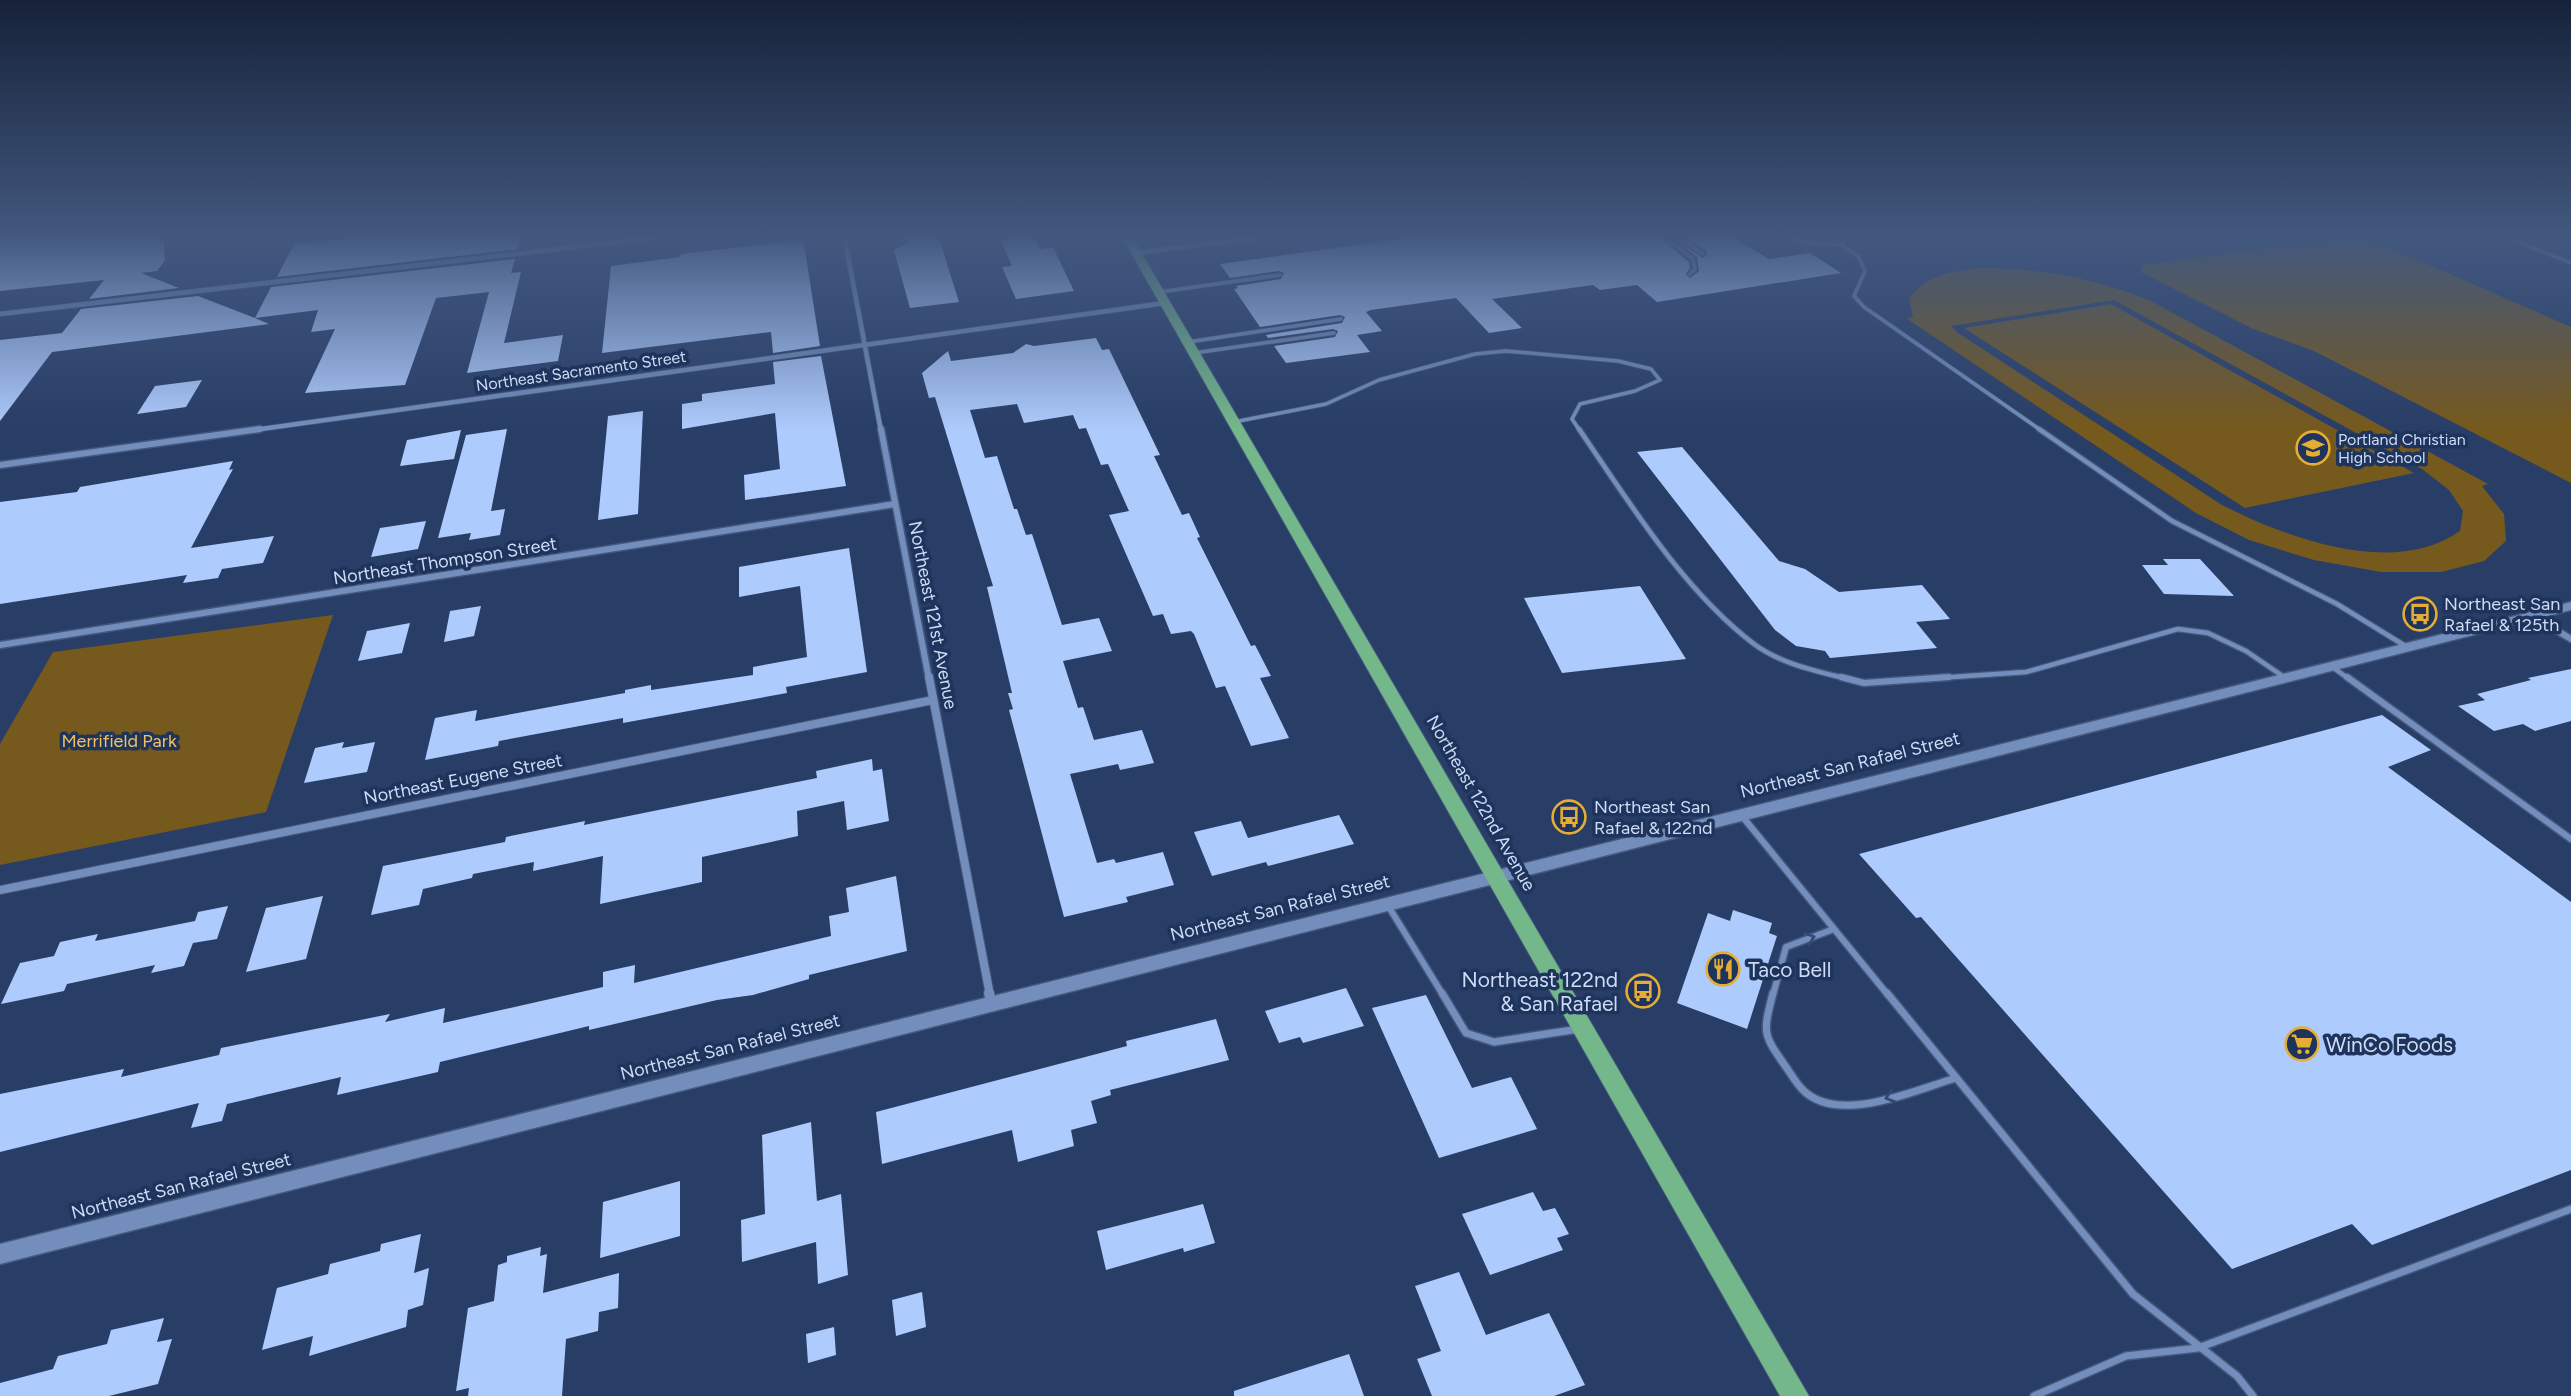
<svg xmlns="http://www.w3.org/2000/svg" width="2571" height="1396" font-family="Figtree,sans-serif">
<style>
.green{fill:#76591d;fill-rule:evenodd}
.building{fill:#aecbfd}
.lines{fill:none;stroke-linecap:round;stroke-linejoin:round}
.lane-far3-casing{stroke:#44587b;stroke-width:5}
.lane-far2-casing{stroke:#44587b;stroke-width:7}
.lane-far1-casing{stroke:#44587b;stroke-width:9}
.lane-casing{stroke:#44587b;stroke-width:10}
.street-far3-casing{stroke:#44587b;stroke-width:6}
.street-far2-casing{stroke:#44587b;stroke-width:9}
.street-far1-casing{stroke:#44587b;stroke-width:10}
.street-casing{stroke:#44587b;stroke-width:12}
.secondary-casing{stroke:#44587b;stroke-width:3}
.primary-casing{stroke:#44587b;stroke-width:2}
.lane-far3{stroke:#738ebc;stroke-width:3.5}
.lane-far2{stroke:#738ebc;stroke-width:4.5}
.lane-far1{stroke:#738ebc;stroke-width:6}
.lane{stroke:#738ebc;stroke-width:7}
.street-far3{stroke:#738ebc;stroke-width:4.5}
.street-far2{stroke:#738ebc;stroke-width:6}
.street-far1{stroke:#738ebc;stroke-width:8}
.street{stroke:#738ebc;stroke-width:10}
.secondary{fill:#738ebc;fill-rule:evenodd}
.primary{fill:#74b78a;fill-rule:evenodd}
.oneway{stroke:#334a74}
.labels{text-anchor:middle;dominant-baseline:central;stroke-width:7;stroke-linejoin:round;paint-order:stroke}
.far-street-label{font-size:16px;fill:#cedcf6;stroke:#1e345c}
.far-poi-label{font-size:16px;fill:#cedcf6;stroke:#1e345c;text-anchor:start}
.street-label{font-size:18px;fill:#cedcf6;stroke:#1e345c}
.poi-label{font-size:18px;fill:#cedcf6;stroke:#1e345c;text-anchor:start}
.park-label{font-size:18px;fill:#f3c161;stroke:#1e345c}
.near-poi-label{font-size:21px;fill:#cedcf6;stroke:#1e345c;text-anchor:start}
</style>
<rect width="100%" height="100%" fill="#283e67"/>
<!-- green -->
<path class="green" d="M2361,235L2571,327V483L2314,351L2251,328L2141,272L2142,265Z
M1979,268C2039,268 2093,278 2149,300L2488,484L2482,486L2504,514L2506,541L2484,561L2441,572H2381L2314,560L2249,540L2196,513L1906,318L1913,317L1909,299C1927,274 1950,272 1979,268ZM2114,300L2422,469L2449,490L2463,511L2460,531C2394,578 2287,538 2222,505L1958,333L1951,326Z
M2111,304L2414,473L2245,508L1964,328Z
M333,615L266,812L0,865V744L53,652Z"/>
<!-- building -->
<path class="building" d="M0,235H163L165,260L157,271L141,273L179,288L89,299L104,280L0,291Z
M381,235H521L518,249L277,277L294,244Z
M906,235H938L959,302L910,308L894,250L907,243Z
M1005,235H1033L1040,249L1053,247L1074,291L1016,299L1002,267L1012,266L1001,241L1008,240Z
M1428,235H1657L1689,262L1690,268L1686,274L1690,278L1699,271L1697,257L1668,235L1703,258L1707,255L1706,251L1683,235H1729L1769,259L1810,253L1841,273L1657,302L1637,285L1600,290L1593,285L1492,299L1522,328L1489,333L1456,298L1371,310L1366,312L1382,331L1357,335L1370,352L1286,363L1274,346L1335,337L1338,331L1333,329L1268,338L1266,335L1342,323L1345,317L1340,315L1260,327L1234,289L1238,288L1236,286L1281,279L1284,273L1279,271L1230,278L1220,264Z
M793,241L804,244L820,346L773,353L771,332L602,353L611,266L680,257L681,254Z
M515,259L511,273L521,272L504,343L563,335L558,361L467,373L489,292L436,298L405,385L305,393L335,329L311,332L318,310L255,318L269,324L52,352L0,421V340L62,333L81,309L198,296L255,318L271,287Z
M1096,338L1102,350L1109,349L1160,455L1154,456L1182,515L1189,513L1200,537L1197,538L1251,646L1255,645L1271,676L1260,678L1289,738L1251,746L1225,686L1216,688L1194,634L1191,631L1171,634L1163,614L1153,616L1109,515L1129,511L1108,464L1101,465L1086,428L1079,429L1073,415L1024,423L1017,404L970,410L985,458L997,456L1014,509H1017L1026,535L1032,534L1062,625L1099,618L1112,651L1063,661L1078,708L1083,707L1094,740L1142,730L1154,763L1120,770L1118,764L1070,774L1097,863L1114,859L1116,863L1163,852L1174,885L1126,897L1128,902L1064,917L1009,710L1013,709L1008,693H1012L987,587L993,586L935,397L929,398L922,373L948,351L951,361L1013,353L1026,344L1034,346Z
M821,356L846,486L745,500L744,475L780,469L775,413L682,429V404L702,401V394L775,384L773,362Z
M202,380L186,407L137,414L155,386Z
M643,411L638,514L598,520L608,416Z
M507,429L491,511L505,509L500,535L469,540L471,533L438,538L466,435Z
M461,430L454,459L400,466L407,440Z
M1682,447L1779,561L1805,569L1839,592L1922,585L1950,619L1916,622L1937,648L1830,658L1825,651L1796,646L1775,630L1637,452Z
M233,461L229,470L233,469L191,548L274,536L263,563L222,569L218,578L183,583L187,575L0,604V502L77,492L80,487Z
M426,521L418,549L371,557L380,528Z
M849,548L867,672L786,687L787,693L623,723V718L499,741L498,746L425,760L435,718L477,710L475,721L625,693V690L651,685V690L753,675V667L807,657L800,586L739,597V567Z
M2163,559H2200L2234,596L2164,594L2142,565H2168Z
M1640,586L1686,659L1562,673L1524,598Z
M481,606L474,636L444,642L450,611Z
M410,623L402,653L358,661L367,631Z
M2571,669V721L2535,731L2523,724L2494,731L2458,706L2485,700L2477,694L2531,680L2528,678Z
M2382,715L2431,750L2388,767L2571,902V1170L2372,1245L2352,1224L2232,1269L1921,917L1916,918L1859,854Z
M344,742L342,748L375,742L367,772L304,783L315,748Z
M872,759L873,771L882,769L889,821L847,830L844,801L797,811L798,836L702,857V882L600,904L603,856L533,871L534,862L473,874L472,878L423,889L419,905L371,915L383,866L505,842L506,837L585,821L584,825L817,778L816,771Z
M1339,815L1354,844L1268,866L1266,862L1212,876L1194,832L1241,821L1248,838Z
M896,876L907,951L809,975V979L753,995L717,1000L589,1030V1026L440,1062L438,1072L337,1095L341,1077L227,1104L222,1121L191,1128L199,1103L0,1152V1094L124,1069L121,1077L219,1055L221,1048L390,1014L385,1022L445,1008L443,1023L603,987V972L635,965L634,983L831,936L829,916L849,912L846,888Z
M323,896L306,959L246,972L266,908Z
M228,906L217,939L193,943L184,966L151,973L155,965L67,984L64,991L1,1004L20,963L54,956L60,942L98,934L95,941L195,921L198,912Z
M1733,910L1772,923L1769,933L1777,936L1747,1029L1677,1003L1708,913L1730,921Z
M1346,988L1364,1026L1303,1043L1300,1037L1279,1043L1265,1011Z
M1426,995L1472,1088L1511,1077L1537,1129L1439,1158L1372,1008Z
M1216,1019L1229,1060L1110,1090L1111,1095L1091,1101L1097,1123L1071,1130L1074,1146L1018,1162L1012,1130L882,1164L876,1112L1127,1046L1126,1041Z
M811,1122L817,1201L841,1194L848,1275L818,1284L816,1242L742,1262L741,1220L765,1214L762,1135Z
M680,1181V1236L600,1258L603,1202Z
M1533,1192L1543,1211L1555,1208L1569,1234L1557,1238L1563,1250L1490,1275L1462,1214Z
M1203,1204L1215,1243L1184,1252L1183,1248L1106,1270L1097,1231Z
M421,1234L414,1273L429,1268L423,1305L408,1310L406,1327L309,1356L313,1336L262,1350L277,1288L328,1274L330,1264L380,1251L381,1244Z
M541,1247L540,1256L547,1254L543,1293L619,1273L618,1308L599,1312L598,1331L566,1339L562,1396H468L469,1388L456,1391L468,1308L494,1301L498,1265L507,1262V1256Z
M1459,1272L1486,1335L1549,1313L1585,1385L1554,1396H1432L1417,1359L1441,1351L1415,1286Z
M922,1292L926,1327L896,1336L892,1300Z
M164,1318L157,1342L172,1339L158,1384L109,1396H0V1383L53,1369L58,1356L107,1344L111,1330Z
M834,1327L836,1355L808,1363L806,1334Z
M1349,1354L1364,1396H1234V1391Z"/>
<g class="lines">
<defs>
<path id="lane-far3" d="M1661,235L1693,259L1695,269L1690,274
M1676,235L1703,254
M1787,235L1805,243L1841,245L1848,235
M2501,235L2571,263
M1841,245L1858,256L1865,271L1854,296L1864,307L2042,431
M1159,292L1280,275
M1188,342L1341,319
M1194,353L1334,333
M1234,422L1326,404L1379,380L1475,354L1506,351L1618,361L1651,369L1660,380L1635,391L1580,404L1572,419L1580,431"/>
<path id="lane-far2" d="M1579,429C1629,502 1683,590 1754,644C1781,664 1816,671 1848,679
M2039,429L2172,521L2337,604L2407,647
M2331,666L2349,679
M1923,679L2026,672L2178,629L2208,633L2246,651L2284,677"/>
<path id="lane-far1" d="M1841,677L1864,683L1949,677
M2347,677L2571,839
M1742,816L1888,995
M1387,904L1443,995
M1773,995L1786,947L1834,929"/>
<path id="lane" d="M1442,993L1466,1033L1494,1042L1579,1029
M1773,993C1763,1033 1762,1033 1786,1067C1791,1074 1796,1083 1802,1089C1837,1126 1915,1090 1956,1078
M1887,993L2133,1294L2237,1376L2253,1396
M2034,1396L2126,1356L2198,1348L2571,1209"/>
<path id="street-far3" d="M844,235L881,431
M1136,253L1277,235
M0,314L677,235
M247,431L1165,303"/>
<path id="street-far2" d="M881,429L929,679
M0,465L260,429
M2531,615L2571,639
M0,645L895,504"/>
<path id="street-far1" d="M929,677L990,995
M0,890L933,700"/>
<path id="street" d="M989,993L991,1002"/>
<path id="secondary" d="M2571,602V610L0,1264V1244Z"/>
<path id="primary" d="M1121,235H1131L1809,1396H1780Z"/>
</defs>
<!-- lane-far3 casing -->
<use href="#lane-far3" class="lane-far3-casing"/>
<!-- lane-far2 casing -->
<use href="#lane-far2" class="lane-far2-casing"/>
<!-- lane-far1 casing -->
<use href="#lane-far1" class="lane-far1-casing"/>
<!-- lane casing -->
<use href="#lane" class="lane-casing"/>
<!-- street-far3 casing -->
<use href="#street-far3" class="street-far3-casing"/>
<!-- street-far2 casing -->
<use href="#street-far2" class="street-far2-casing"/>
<!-- street-far1 casing -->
<use href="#street-far1" class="street-far1-casing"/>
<!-- street casing -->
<use href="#street" class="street-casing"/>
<!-- secondary casing -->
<use href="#secondary" class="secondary-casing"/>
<!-- primary casing -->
<use href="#primary" class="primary-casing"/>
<!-- lane-far3 -->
<use href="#lane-far3" class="lane-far3"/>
<!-- lane-far2 -->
<use href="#lane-far2" class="lane-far2"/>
<!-- lane-far1 -->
<use href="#lane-far1" class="lane-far1"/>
<!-- lane -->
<use href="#lane" class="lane"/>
<!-- street-far3 -->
<use href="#street-far3" class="street-far3"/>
<!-- street-far2 -->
<use href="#street-far2" class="street-far2"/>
<!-- street-far1 -->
<use href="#street-far1" class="street-far1"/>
<!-- street -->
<use href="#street" class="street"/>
<!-- secondary -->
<use href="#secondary" class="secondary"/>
<!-- primary -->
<use href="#primary" class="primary"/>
</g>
<!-- one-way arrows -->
<defs><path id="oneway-chevron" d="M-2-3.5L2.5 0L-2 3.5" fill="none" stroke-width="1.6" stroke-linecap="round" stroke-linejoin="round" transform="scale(1.75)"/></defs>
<g class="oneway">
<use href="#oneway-chevron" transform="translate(1810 938) rotate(-20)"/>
<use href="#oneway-chevron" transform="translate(1890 1097) rotate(163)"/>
</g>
<!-- sky -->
<linearGradient id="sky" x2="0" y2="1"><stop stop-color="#162239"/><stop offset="0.55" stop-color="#42587f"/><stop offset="1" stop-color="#42587f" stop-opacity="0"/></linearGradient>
<rect width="2571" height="430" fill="url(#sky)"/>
<!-- icons -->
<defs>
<symbol id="school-ring" viewBox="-11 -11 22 22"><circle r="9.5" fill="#1e345c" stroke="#e5ad36" stroke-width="1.5"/><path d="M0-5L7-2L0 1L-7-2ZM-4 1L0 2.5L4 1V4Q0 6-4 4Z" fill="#e5ad36"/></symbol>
<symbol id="bus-ring" viewBox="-11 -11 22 22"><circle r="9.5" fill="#1e345c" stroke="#e5ad36" stroke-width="1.5"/><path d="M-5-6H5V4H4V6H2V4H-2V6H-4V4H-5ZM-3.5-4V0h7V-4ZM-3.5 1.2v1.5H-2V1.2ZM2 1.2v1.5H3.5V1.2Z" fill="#e5ad36"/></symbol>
<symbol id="restaurant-ring" viewBox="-11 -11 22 22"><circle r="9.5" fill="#1e345c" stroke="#e5ad36" stroke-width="1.5"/><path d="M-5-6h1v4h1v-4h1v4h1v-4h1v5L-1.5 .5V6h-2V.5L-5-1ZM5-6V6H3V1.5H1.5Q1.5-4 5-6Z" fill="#e5ad36"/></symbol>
<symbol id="supermarket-ring" viewBox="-11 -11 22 22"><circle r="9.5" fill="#1e345c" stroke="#e5ad36" stroke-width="1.5"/><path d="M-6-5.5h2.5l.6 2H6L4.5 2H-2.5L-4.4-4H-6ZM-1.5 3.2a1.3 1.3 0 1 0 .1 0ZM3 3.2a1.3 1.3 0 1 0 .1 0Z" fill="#e5ad36"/></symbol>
</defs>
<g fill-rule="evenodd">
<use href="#school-ring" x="2294" y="429" width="38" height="38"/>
<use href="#bus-ring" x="2401" y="595" width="38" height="38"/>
<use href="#bus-ring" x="1550" y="798" width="38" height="38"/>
<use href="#restaurant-ring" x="1704" y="950" width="38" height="38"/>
<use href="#bus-ring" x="1624" y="972" width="38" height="38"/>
<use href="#supermarket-ring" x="2283" y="1025" width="38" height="38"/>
</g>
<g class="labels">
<!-- far-street labels -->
<g class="far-street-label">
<text transform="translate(581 371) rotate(-8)">Northeast Sacramento Street</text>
</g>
<!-- far-poi labels -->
<g class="far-poi-label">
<text x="2338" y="439">Portland Christian<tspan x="2338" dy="18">High School</tspan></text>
</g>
<!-- street labels -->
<g class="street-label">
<text transform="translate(445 561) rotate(-9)">Northeast Thompson Street</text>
<text transform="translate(933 615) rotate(79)">Northeast 121st Avenue</text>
<text transform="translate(1850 765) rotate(-14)">Northeast San Rafael Street</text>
<text transform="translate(463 779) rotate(-11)">Northeast Eugene Street</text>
<text transform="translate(1481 803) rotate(60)">Northeast 122nd Avenue</text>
<text transform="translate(1280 908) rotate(-14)">Northeast San Rafael Street</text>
<text transform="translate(730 1047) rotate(-14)">Northeast San Rafael Street</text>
<text transform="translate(181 1186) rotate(-14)">Northeast San Rafael Street</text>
</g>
<!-- poi labels -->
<g class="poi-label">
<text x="2444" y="604">Northeast San<tspan x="2444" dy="21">Rafael &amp; 125th</tspan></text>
<text x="1594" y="807">Northeast San<tspan x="1594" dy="21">Rafael &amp; 122nd</tspan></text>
</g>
<!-- park labels -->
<g class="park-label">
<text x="119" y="741">Merrifield Park</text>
</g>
<!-- near-poi labels -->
<g class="near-poi-label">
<text x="1748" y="969">Taco Bell</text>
<text x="1618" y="979" text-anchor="end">Northeast 122nd<tspan x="1618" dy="24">&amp; San Rafael</tspan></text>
<text x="2326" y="1044">WinCo Foods</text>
</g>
</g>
</svg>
